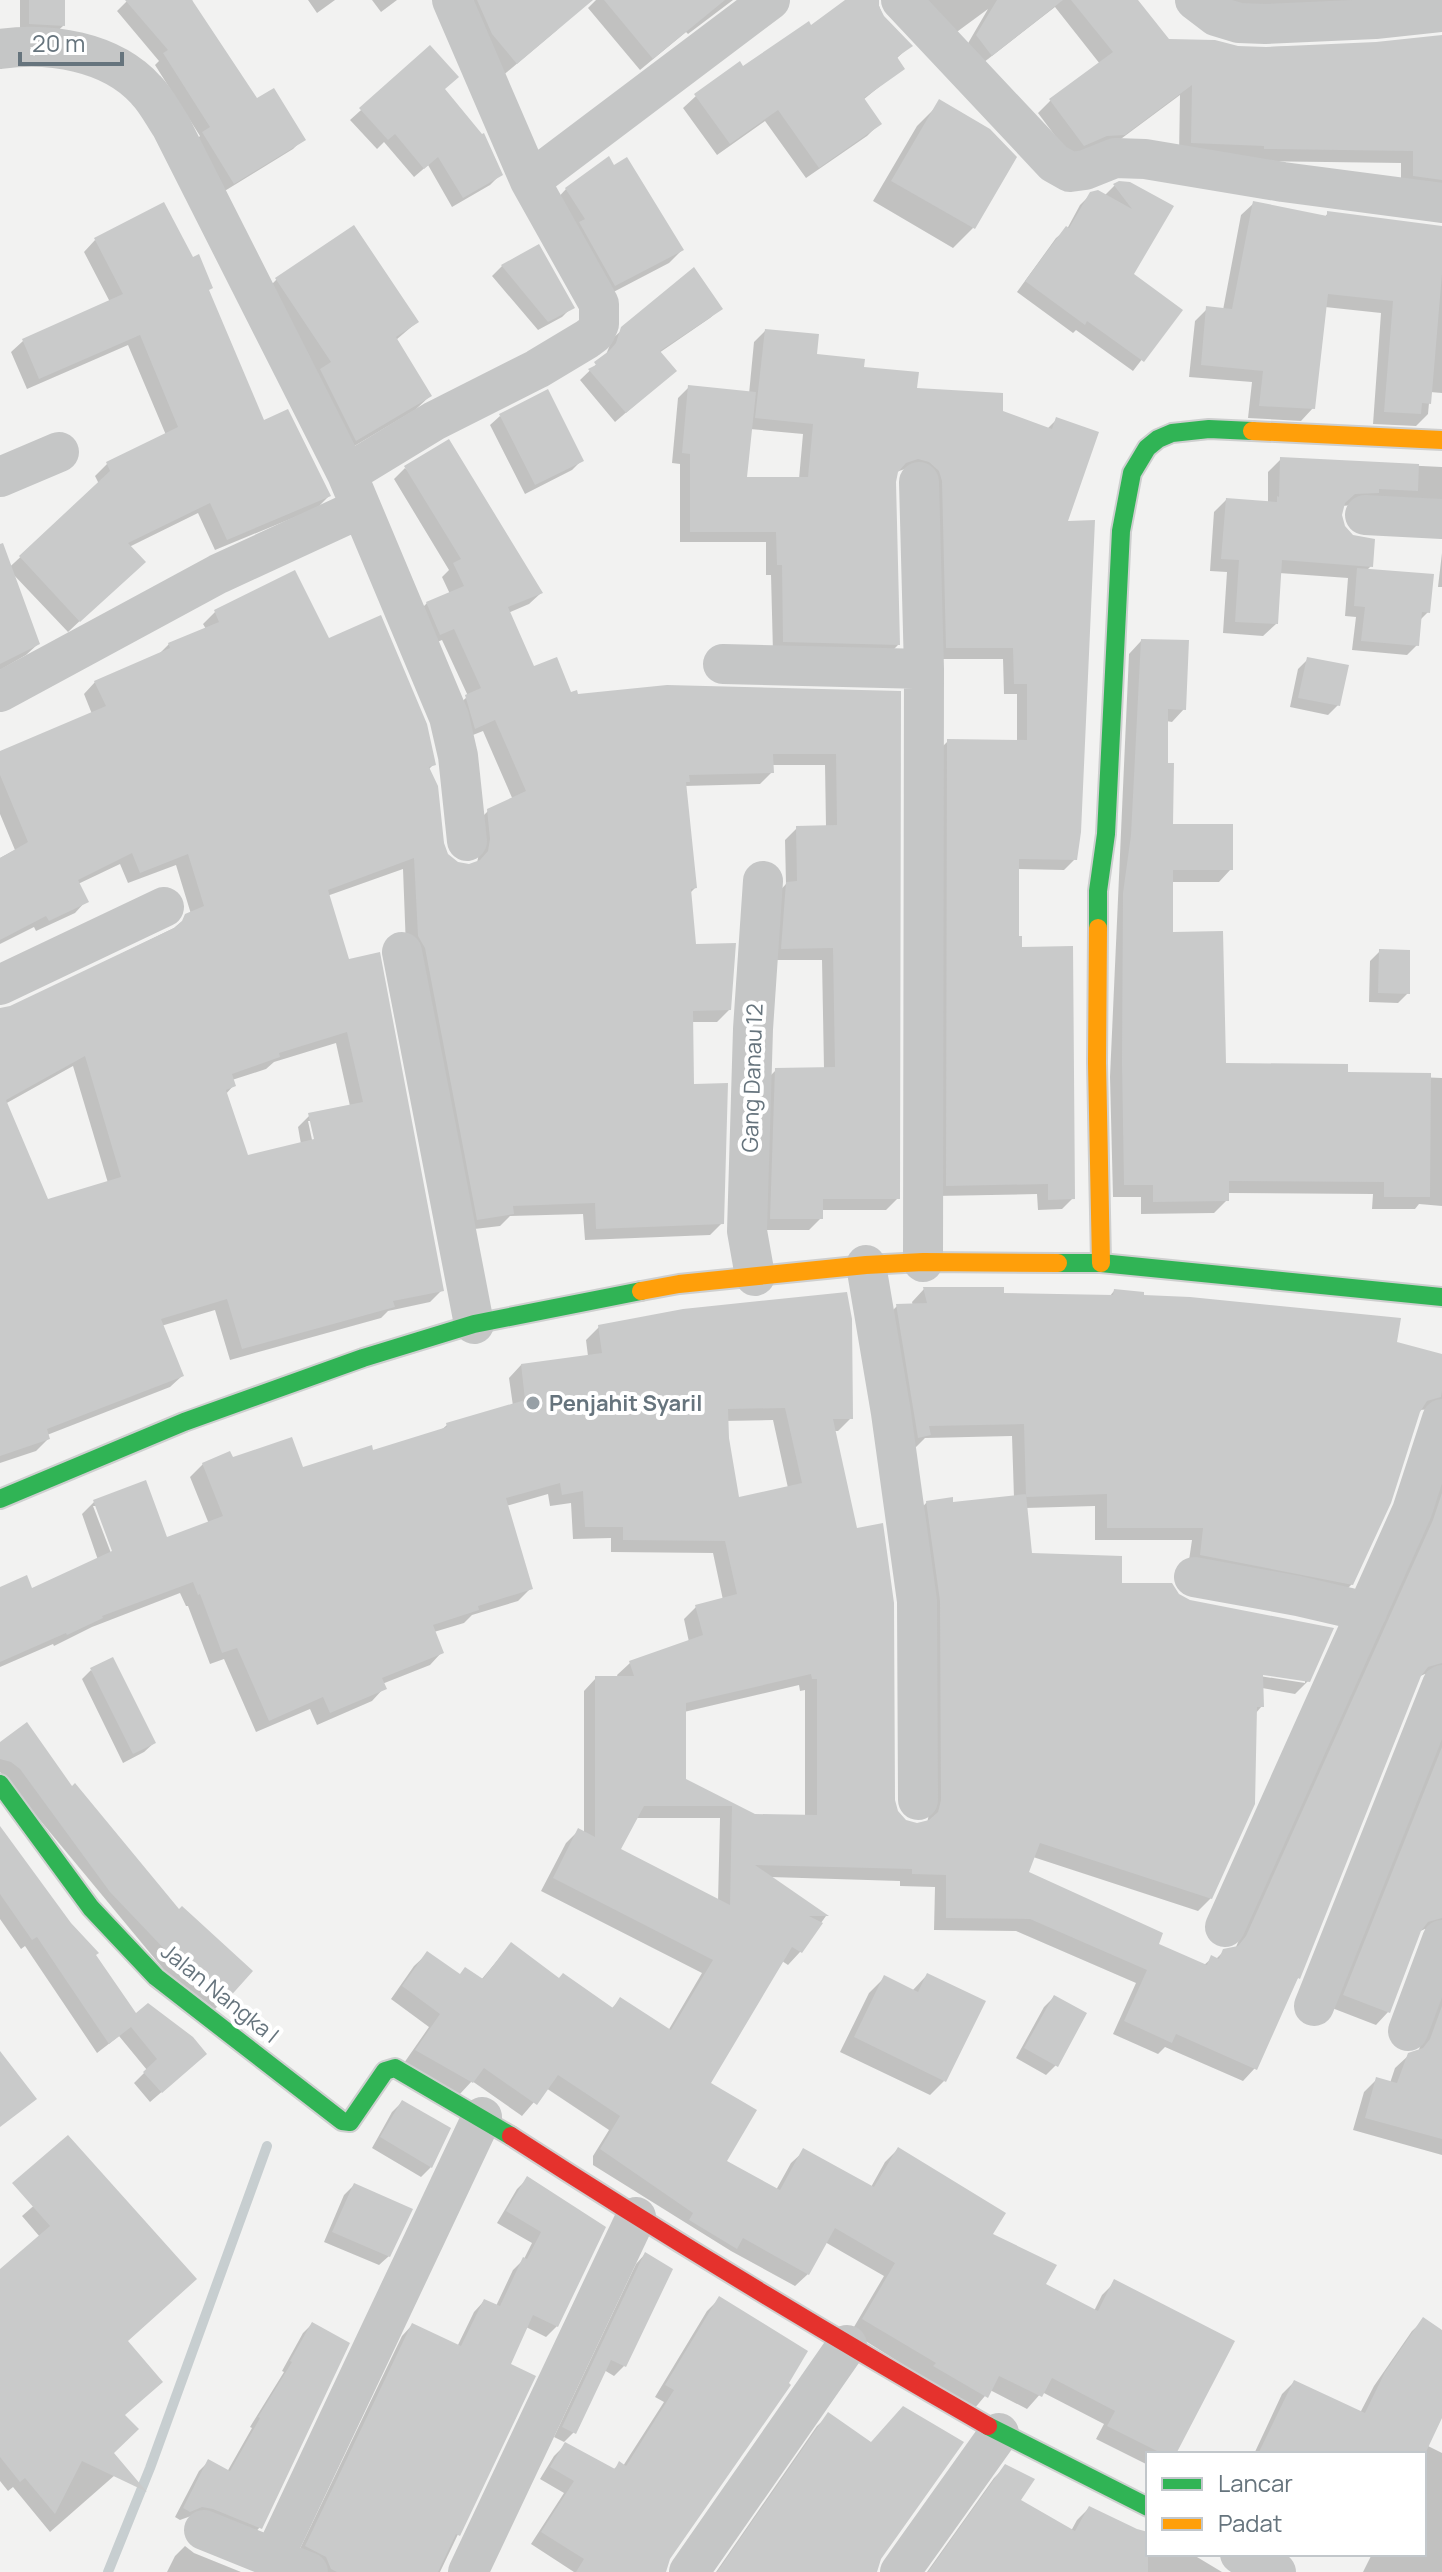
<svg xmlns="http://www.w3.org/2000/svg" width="1442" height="2572" font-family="Manrope,sans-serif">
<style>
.shadow{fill:#0003;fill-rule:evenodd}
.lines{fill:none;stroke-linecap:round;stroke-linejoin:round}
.stream{stroke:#c7ced0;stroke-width:10}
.building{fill:#c9caca;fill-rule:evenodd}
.fast-casing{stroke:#cecfcf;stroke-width:22}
.slow-casing{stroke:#cecfcf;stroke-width:22}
.jam-casing{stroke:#cecfcf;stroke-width:22}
.street{stroke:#c5c6c6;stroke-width:40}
.fast{stroke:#30b455;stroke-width:18}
.slow{stroke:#ff9f0a;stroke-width:18}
.jam{stroke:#e5322d;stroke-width:18}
.poi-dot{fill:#97a0a6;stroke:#fff;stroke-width:3}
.labels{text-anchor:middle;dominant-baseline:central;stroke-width:8;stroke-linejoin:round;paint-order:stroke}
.street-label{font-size:22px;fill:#66747d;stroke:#fff}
.poi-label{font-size:22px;font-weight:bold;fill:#66747d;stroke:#fff;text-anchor:start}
</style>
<rect width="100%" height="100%" fill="#f2f2f1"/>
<!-- shadow -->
<path class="shadow" d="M20,0H63V26L53,35L20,33Z
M128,0H193L191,1L257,101L303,139L293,149L223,192L193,143L200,136L155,65L159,61L117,11Z
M308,0H335L317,13Z
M372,0H397L381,12Z
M474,0H560L557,30L501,77L461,12Z
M596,0H733L688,34L686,32L640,70L588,8Z
M849,0H877L883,17L910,46L896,59L902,68L863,100L879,124L867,136L806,178L765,121L717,155L683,108L696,96L811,27Z
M909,0H1135L1168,41L1238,48L1376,44L1442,37V196L1401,188V163L1252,161L1179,155L1180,95L1110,147L1071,157L1038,113L1050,101L1100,64L1055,7L979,66L967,45L988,9L954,34Z
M1205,0H1442L1230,12Z
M430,48L442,90L500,175L490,185L452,207L428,165L414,177L384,142L377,149L350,120Z
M937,106L973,228L953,248L873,201L917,126Z
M1130,184L1171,207L1132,274L1180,310L1133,371L1076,330L1073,333L1017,292L1056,238L1067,229L1080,205L1091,194L1104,196L1114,186Z
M566,189L682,250L669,263L602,298L553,203Z
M1254,203L1324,218L1328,213L1442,227V393L1430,392L1428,414L1416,426L1373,424L1381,313L1325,307L1313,408L1301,421L1248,418L1252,382L1189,377L1195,321L1207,309L1223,310L1241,215Z
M354,228L417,322L396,340L430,396L415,410L341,454L262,294L276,280Z
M95,240L208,291L263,423L329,496L317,508L215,550L198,513L129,547L131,573L68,632L12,573L38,644L26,655L0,670V576L99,484L95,476L107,464L166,435L128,345L27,389L11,352L23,341L110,302L84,252Z
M538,247L572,307L562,317L538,330L492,276L502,266Z
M720,309L710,318L659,353L664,380L615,422L580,380L606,355L612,339L623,329Z
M765,331L815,356L861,369L915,390L1001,412L1047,429L1057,419L1066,523L1075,859L1064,870L1017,869V938L1073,1198L1062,1209L1038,1210L1037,1194L936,1196L937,752L948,741L1017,742V694H1004L1003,659H936L905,469L896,472L894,482L898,645L887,656L773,653L771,575H766V542H680V464L672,463L678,398L689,387L749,394L754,342ZM750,429L803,434L799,479H745Z
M500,416L582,460L572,470L525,494L490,425Z
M1281,459L1442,467V507L1364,504L1342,506L1340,513L1342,526L1371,566L1366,571L1428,612L1419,621L1417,645L1407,655L1352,650L1356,617L1345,616L1348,578L1279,573L1276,624L1263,636L1223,633L1227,572L1210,571L1214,512L1226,500L1268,503V472Z
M405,468L541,593L529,604L508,613L533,669L570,695L899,693L898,1198L886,1210H821V1218L809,1230H759L764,1082L776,1070L824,1069L822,960H770L775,896L786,884L785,840L797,828L826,827L825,765H772V772L760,784L684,786L695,888L689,894L694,946L729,1010L717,1022H691L692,1086L722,1223L710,1235L585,1240L583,1214L510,1216L500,1226L466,1230L406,948L403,869L327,896L442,1290L430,1302L388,1311L381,1318L230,1360L215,1310L161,1326L182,1376L170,1387L47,1435L48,1439L36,1451L0,1463V1008H10L174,928L191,914L176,865L128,883L120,864L78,884L86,901L75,913L36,931L34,927L0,944V858L15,850L0,814V753L92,714L84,694L95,682L158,655L169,644L206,629L203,624L215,612L328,641L434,764L428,770L446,855L458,864L469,866L477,863L479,853L476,823L488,811L513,800L483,731L463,739L454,709L468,696L442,640L428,646L415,615L427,603L450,594L442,577L449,570L394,479ZM336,1043L350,1106L310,1115L298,1127L301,1144L247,1158L225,1095L234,1085L232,1080L266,1069L274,1062ZM73,1066L108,1183L46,1201L5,1104ZM308,1121H312L318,1148L314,1149Z
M1442,553V587H1438Z
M1141,641L1184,709L1172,722L1166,721L1171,826L1231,869L1219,882H1171V934L1224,1065L1346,1074L1442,1078V1206L1419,1204L1415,1209H1372L1373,1194L1227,1193V1200L1214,1213L1141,1214V1197H1113L1110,1077L1129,654Z
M1308,659L1338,705L1328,715L1290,707L1298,669Z
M1380,951L1408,993L1398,1003L1369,1002L1370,961Z
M924,1289L1002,1295L1109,1297L1114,1291L1394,1343L1442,1356V1413L1435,1409L1419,1410L1352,1584L1339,1597L1188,1567L1192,1540H1095V1506L1025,1508L1030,1555L1120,1585L1177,1595L1308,1681L1295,1694L1262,1688V1706L1255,1714L1211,1898L1198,1911L1033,1857L1026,1873L1156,1945L1203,1966L1212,1958L1216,1959L1224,1951L1235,1949L1421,1535L1442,1471V1679L1437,1675L1425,1674L1418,1677L1298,1978L1294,1982L1255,2068L1243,2081L1165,2047L1158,2054L1113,2034L1136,1983L1016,1931L934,1930L935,1887L900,1886V1881L770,1877L826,1916L800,1952L788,1965L782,1961L708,2083L724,2161L776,2190L791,2163L804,2151L871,2187L885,2162L898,2149L1044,2285L1094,2311L1102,2295L1115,2282L1174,2454H1148V2465L1096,2439L1104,2424L1042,2392L1027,2409L990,2390L974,2409L851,2332L884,2276L825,2242L808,2274L795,2286L731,2251L593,2165V2156L609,2130L546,2088L522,2116L472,2081L459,2095L404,2063L429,2027L391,1999L414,1966L427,1954L459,1976L481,1980L511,1944L559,1980L611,2009L620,2000L668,2031L702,1973L541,1891L566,1843L579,1830L584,1833V1691L596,1678H618L617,1675L630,1663L689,1642L684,1619L696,1607L723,1600L713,1553L611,1552V1538L573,1539L571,1503L550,1506L548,1494L506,1506L531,1588L518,1601L472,1615L464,1623L434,1632L442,1652L430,1665L382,1684L384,1688L372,1701L317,1725L310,1709L256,1732L224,1659L210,1664L188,1606H186L180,1593L92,1627L54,1646L53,1644L0,1667V1589L31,1590L98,1560L82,1514L94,1502L166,1540L209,1524L190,1477L203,1464L231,1460L302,1469L372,1452L440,1431L447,1425L513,1406L509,1378L521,1365L588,1356L586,1340L599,1327L851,1418L838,1431H834L893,1800L896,1812L905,1821L917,1825L927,1823L929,1814L915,1515L927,1502L951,1504L1014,1498L1012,1436L925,1438L916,1447L905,1449L884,1319L897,1306H913L912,1302ZM773,1420L788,1488L738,1499L723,1421ZM93,1506H97L117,1560L114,1561ZM1254,1671L1305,1679V1683L1253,1675ZM799,1685L800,1691L805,1690V1817L755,1816L684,1780V1712ZM635,1818H720L718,1902L618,1850Z
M91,1670L154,1743L144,1752L123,1763L82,1679Z
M1442,1732V1934L1438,1931L1425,1929L1418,1932L1388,2012L1376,2025L1332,2008Z
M0,1744L72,1789L179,1912L250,1971L215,2009L165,1971L0,1772Z
M0,1830L136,2016L194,2064L150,2102L134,2083L147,2070L119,2036L97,2053L25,1946L21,1949L0,1919Z
M927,1975L945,2080L930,2095L840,2052L869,1993L884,1978L912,1991Z
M1442,1988V2155L1353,2130L1364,2092L1377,2079L1390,2083L1395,2068L1409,2055L1418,2052Z
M1054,1997L1056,2065L1046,2075L1016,2058L1044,2007Z
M402,2102L431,2167L421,2177L372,2148L392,2112Z
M87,2159L126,2342L123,2416L111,2453L123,2468L50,2532L13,2487L8,2491L0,2481V2272L40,2237L22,2216Z
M527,2179L603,2228L557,2326L546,2337L526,2327L508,2365L533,2377L440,2572H317L296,2557L402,2336L412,2325L457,2347L474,2312L484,2301L496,2306L513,2270L524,2259L532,2243L497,2223L517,2189Z
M354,2185L389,2256L379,2265L324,2242L344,2195Z
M645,2254L624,2366L614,2376L604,2370L574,2432L564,2442L554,2437L636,2264Z
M719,2299L664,2572H574L531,2544L564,2493L540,2479L554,2456L565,2445L613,2470L619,2464L623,2466L664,2402L655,2397L707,2311Z
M1424,2320L1442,2332V2392L1426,2445L1442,2453V2572H1363L1372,2554H1424V2454H1254L1282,2394L1294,2382L1360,2413L1374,2386L1412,2331Z
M312,2324L260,2527L251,2537L191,2516L180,2520L175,2517L199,2471L208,2462L227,2472L252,2428L250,2427L284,2372L282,2371L303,2333Z
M829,2415L879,2558L876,2572H716L817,2426Z
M1006,2466L1019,2501L1071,2531L1077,2520L1089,2508L1136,2531L1148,2534V2554H1192L1222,2572H927L994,2478Z
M185,2546L194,2553L241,2572H167L175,2556Z"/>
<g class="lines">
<!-- stream -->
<path class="stream" d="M108,2572L150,2468L267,2146"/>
</g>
<!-- building -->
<path class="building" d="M29,0H65V26L29,24Z
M125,0H192L257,98L274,88L306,140L234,184L202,132L210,127L163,53L168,50Z
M477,0H593L517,64L492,34Z
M604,0H725L653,59Z
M845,0H879V6L884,16L913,46L897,57L905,69L864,98L882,124L819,168L778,110L730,144L694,94L740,61L743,66L809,21L811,25Z
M997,0H1063L992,56L976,35Z
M1071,0H1138L1169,39L1215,40L1238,46L1266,47L1376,42L1442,35V180L1413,176V151L1264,149V146L1191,143L1192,85L1125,135L1107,136L1084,146L1049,99L1113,52Z
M430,45L459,77L445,89L482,134L484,133L503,175L463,198L438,157L424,169L395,134L388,140L359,108Z
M939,99L990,129L1017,157L975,229L891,181Z
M609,156L614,165L627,157L684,250L615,286L579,222L585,219L565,188Z
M1119,181L1130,182L1174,206L1134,274L1183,310L1144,362L1087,321L1085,325L1025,281L1066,226L1069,228L1090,192L1098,190L1132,209L1113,184Z
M1253,201L1327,216V211L1442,226V274L1431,404L1422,403L1421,414L1384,412L1393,301L1328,294L1315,409L1259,406L1263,371L1201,365L1206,306L1232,309Z
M164,202L193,257L199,254L213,288L209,290L264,420L288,409L331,496L227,540L210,503L128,543L146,562L80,622L19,556L110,471L106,462L178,427L140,335L39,379L22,339L123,294L94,238Z
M354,225L419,322L396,337L432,396L356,441L320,369L331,362L275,278Z
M539,244L575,308L548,322L501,265Z
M694,267L723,309L660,351L677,371L626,413L588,369L596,365L594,362L609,351L616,343L621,327Z
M765,329L819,334L817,354L865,359L864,367L919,372L917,388L1003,393V411L1052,429L1056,417L1099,432L1068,521L1095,520L1081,832L1077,860L1019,859V936H1022V947L1073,946L1075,1199L1048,1200V1184L946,1186L947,739L1027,740V684H1014L1013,648H946L942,481L939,471L929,462L918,459L906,463L898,472L896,482L900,645L783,642L782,565H777L776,532H690V454L682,453L688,385L756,392L747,477H808L813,424L755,418Z
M548,389L584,461L535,485L499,414Z
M449,439L543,593L508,607L534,666L557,657L571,692L577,690L578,694L667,685L901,691L900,1199H823V1219H770L775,1068L835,1067L833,948L781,949L786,882L797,881L796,826L837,825L836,754H773L774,773L689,775L690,782H686L697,888L691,889L696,944L736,943L731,1010L693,1011L694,1084L728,1083L724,1224L596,1229L595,1203L513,1206L514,1214L477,1220L425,948L418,936L414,858L328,890L349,959L380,952L444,1291L393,1301L395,1307L242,1349L227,1299L161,1319L184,1376L47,1429L50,1439L0,1456V1008L10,1006L174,928L182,921L185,914L204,906L188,854L140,873L132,853L78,880L89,902L49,921L46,916L0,940V858L28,842L0,775V751L106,706L94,681L170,648L168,643L219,622L214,610L295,570L329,638L381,615L427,724L436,765L429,767L438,786L444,843L448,854L458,862L469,864L480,860L488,851L490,839L487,809L526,791L495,720L475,729L465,695L481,688L454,629L440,635L426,602L464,586L453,563L461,559L404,466ZM347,1032L363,1102L308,1113L314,1139L248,1155L226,1090L236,1086L232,1074L280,1057L279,1053ZM85,1056L121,1177L48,1199L6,1100Z
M1280,457L1419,464L1418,491L1379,489V493L1355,494L1345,503L1342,515L1345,526L1353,535L1375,539L1373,567L1282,560L1278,624L1235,622L1239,560L1221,559L1226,498L1277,502V496L1279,497Z
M3,543L40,644L0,664V544Z
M1357,568L1434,574L1430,613L1422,612L1419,646L1361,641L1365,607L1354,606Z
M1141,639L1189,640L1186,710L1168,709V763H1174L1173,824H1233V870H1173V932L1223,931L1226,1063L1348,1064V1072L1431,1073L1430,1197H1384V1182L1229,1181V1201L1153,1202V1185H1124L1122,1063L1123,893L1131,835Z
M1307,657L1349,665L1340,706L1298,698Z
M1379,949L1410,950V994L1378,993Z
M923,1287H1004V1293L1113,1295L1114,1289L1144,1292V1295L1190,1297L1401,1318L1397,1342L1442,1354V1391L1441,1397L1427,1401L1420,1412L1391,1503L1353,1585L1200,1555L1203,1528H1107V1494L1026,1497L1024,1424L929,1426L931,1435L918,1438L896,1304L927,1303Z
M847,1292L852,1319L853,1419H833L857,1528L883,1523L894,1603L895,1800L898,1811L906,1820L917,1823L929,1820L938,1812L941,1800L940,1601L926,1501L953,1497V1502L1026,1494L1032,1553L1122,1556V1583H1172L1179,1594L1190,1600L1334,1628L1310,1682L1263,1675L1264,1707H1257L1255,1804L1212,1899L1040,1843L1029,1872L1163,1933L1159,1944L1207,1965L1211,1955L1219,1959L1223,1949L1238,1946L1246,1936L1433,1520L1442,1493V1663L1428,1667L1421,1676L1300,1979L1298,1978L1257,2070L1176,2034L1172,2043L1124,2021L1147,1970L1030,1919L946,1918V1875L912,1874V1869L755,1865L829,1916H809L823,1923L802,1953L792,1947L711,2083L757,2110L727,2161L780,2190L803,2148L874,2187L898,2147L1006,2213L993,2234L1057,2265L1046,2284L1098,2311L1114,2279L1235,2341L1176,2454H1163L1107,2426L1115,2411L1052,2378L1042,2397L999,2376L988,2398L933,2366L936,2363L862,2319L895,2263L835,2228L809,2275L743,2238L737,2249L689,2220L693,2213L600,2149L620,2116L558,2075L537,2105L484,2068L473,2083L415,2050L440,2014L402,1986L427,1951L460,1974L465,1967L483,1979L511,1942L559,1978L563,1973L613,2008L620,1997L671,2030L713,1960L553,1878L578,1828L595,1837V1676H634L629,1661L703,1635L695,1605L737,1594L725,1541L623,1540V1527H585L583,1491L562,1495L560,1483L506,1498L533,1589L478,1606L479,1610L433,1625L444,1653L382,1678L387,1689L330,1713L323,1697L269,1721L237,1648L222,1653L200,1594L198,1595L193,1582L102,1616L103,1618L67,1635L66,1633L0,1662V1587L27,1575L32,1588L112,1551L93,1500L146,1480L167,1537L223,1516L202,1463L230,1451L233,1457L292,1437L303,1467L372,1445L373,1450L447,1427L446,1423L525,1400L521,1364L602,1353L598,1325L683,1309ZM785,1408L802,1483L739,1497L729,1438L728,1409ZM811,1674L812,1679H817V1815L755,1814L686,1779V1703ZM644,1806H732L730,1905L621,1849Z
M113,1657L156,1743L133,1754L90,1668Z
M27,1722L72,1786L75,1783L179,1909L182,1906L253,1971L227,2000L170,1955L110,1892L20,1769L11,1762L0,1759V1742Z
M1442,1747V1918L1428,1922L1421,1931L1390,2013L1343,1995Z
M0,1826L71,1923L99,1953L96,1955L136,2013L148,2003L193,2037L207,2054L162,2093L143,2072L157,2059L131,2027L109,2044L37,1937L32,1940L0,1894Z
M927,1973L986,2001L946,2082L854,2037L884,1975L918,1992Z
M1054,1995L1087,2013L1058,2067L1024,2048Z
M1442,2006V2139L1365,2118L1376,2077L1397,2083L1408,2053L1423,2048L1430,2039Z
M0,2051L37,2099L0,2127Z
M402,2100L451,2128L432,2168L380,2137Z
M68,2135L197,2279L128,2341L163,2382L125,2415L139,2429L114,2453L147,2492L82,2461L55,2514L25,2478L20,2482L0,2457V2269L50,2226L12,2183Z
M527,2176L606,2227L558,2327L533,2315L511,2364L536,2376L460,2536L456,2534L438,2572H337L331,2569L326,2557L305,2546L412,2323L461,2346L484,2299L500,2306L523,2257L527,2259L541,2232L506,2211Z
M354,2183L413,2209L390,2257L332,2232Z
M645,2252L673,2269L626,2367L611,2360L576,2434L562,2427Z
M719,2296L808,2351L789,2383L791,2385L670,2559L666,2572H576L584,2559L541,2532L574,2481L550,2467L565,2442L615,2469L619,2461L626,2466L674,2390L665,2385Z
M1423,2317L1442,2330V2418L1425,2454H1258L1294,2380L1365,2413L1385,2372Z
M312,2322L350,2343L262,2529L213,2509L202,2507L190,2512L183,2508L208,2459L230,2471L260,2418L258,2417L292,2362L290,2361Z
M903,2406L964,2442L881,2559L877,2572H717L828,2412L871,2442Z
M1005,2464L1035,2479L1021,2500L1075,2531L1089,2506L1137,2529L1148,2532V2572H928Z"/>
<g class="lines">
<defs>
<path id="fast" d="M1098,928V891L1106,834L1121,531L1132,473L1147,448L1158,439L1172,433L1209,429L1252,431
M1058,1263H1101L1442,1297
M0,1499L184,1422L363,1358L474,1324L641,1291
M0,1784L91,1908L156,1977L342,2121L350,2122L385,2071L395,2068L511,2136
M988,2426L1148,2507"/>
<path id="slow" d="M1252,431L1442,440
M1098,928L1097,1063L1101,1263
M641,1291L679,1284L866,1265L923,1262L1058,1263"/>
<path id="jam" d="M511,2136C667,2237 826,2333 988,2426"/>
</defs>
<!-- fast casing -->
<use href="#fast" class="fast-casing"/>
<!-- slow casing -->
<use href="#slow" class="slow-casing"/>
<!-- jam casing -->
<use href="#jam" class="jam-casing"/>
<!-- street -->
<path class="street" d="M452,0L530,181
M901,0L1054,163L1070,172L1085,170L1115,158L1145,159L1283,182L1442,203
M1195,0L1216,16L1239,23L1265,24L1375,19L1442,12
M0,49C49,42 111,51 146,90C156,100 163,114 171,126L347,474L449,717L458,756L467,841
M347,474L434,421L537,369L587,339L595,333L599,324V304L530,181L770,0
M0,477L59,452
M919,482L924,669L923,1262
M1365,515L1442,519
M723,664L924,669
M0,692L218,574L361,508
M402,952L474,1324
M0,985L164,907
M866,1265L891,1413L917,1601L918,1800
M755,1276L747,1231L753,1029L763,881
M1194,1577L1298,1596L1367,1612
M1225,1927L1412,1511L1442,1419
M1314,2006L1442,1685
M1408,2031L1442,1940
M204,2530L308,2572
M1240,2554L1276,2572
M274,2557L482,2117
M468,2572L636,2217
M689,2572L847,2345
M900,2572L999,2433"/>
<!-- fast -->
<use href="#fast" class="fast"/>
<!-- slow -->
<use href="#slow" class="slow"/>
<!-- jam -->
<use href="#jam" class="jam"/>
</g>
<!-- markers -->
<circle class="poi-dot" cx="533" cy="1403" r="8"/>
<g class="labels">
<!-- street labels -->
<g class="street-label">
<text transform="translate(752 1078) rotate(-88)">Gang Danau 12</text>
<text transform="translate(220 1993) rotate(39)">Jalan Nangka I</text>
</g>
<!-- poi labels -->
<g class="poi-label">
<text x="549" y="1403">Penjahit Syaril</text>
</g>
</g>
<!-- legend -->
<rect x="1146" y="2452" width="280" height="104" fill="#ffffff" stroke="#c2c7cb" stroke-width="2"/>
<rect x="1162" y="2478" width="40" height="12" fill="#30b455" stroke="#c2c7cb" stroke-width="2"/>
<text x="1218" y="2492" font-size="24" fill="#66747d">Lancar</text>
<rect x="1162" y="2518" width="40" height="12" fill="#ff9f0a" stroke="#c2c7cb" stroke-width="2"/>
<text x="1218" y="2532" font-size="24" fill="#66747d">Padat</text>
<!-- scale -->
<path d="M20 52v12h102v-12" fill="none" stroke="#66747d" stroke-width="4"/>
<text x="32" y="52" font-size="24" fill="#66747d" stroke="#ffffff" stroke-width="6" paint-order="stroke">20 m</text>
</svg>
